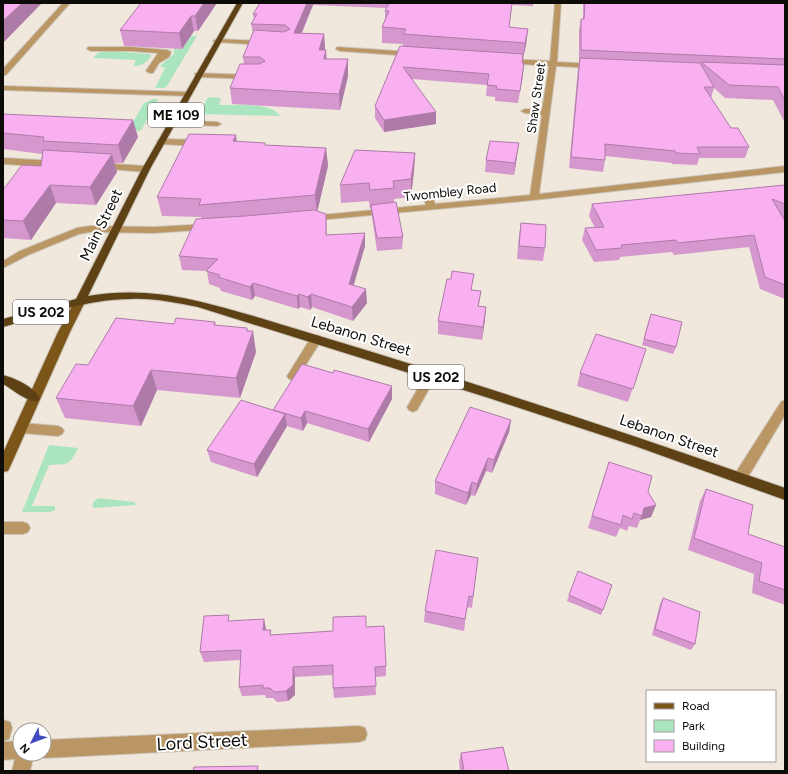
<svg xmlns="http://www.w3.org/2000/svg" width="788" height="774" font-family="Figtree,sans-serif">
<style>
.green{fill:#aae5c0}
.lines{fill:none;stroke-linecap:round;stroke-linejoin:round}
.minor-casing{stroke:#ccc5ba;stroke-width:2}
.major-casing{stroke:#ccc5ba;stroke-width:2}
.highway-casing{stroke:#ccc5ba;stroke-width:2}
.minor{fill:#b99664;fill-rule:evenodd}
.major{fill:#7b5618;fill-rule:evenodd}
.highway{fill:#5e4216;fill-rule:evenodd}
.wall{fill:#d597ce}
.shaded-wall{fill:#ae7ba8}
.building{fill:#f8b0f0;stroke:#ae7ba8}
.labels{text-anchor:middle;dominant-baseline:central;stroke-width:4;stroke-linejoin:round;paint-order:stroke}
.far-street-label{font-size:13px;fill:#0e0c08;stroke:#fff}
.shield{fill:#fff;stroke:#565552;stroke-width:1}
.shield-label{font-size:14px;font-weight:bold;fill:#0e0c08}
.street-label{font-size:15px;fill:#0e0c08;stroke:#fff}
.near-street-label{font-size:18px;fill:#0e0c08;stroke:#fff}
</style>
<rect width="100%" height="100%" fill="#f0e8dc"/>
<!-- green -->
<path class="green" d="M191,36H197L167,86L164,88H155L165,68L160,66L174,54V48L182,49Z
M106,51L150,54L151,56C146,63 142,66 133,66L136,60L93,58L98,53Z
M208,97L221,98L219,105C233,105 274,102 280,116L199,114Z
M153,99H158L142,129L139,131H128L144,103Z
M49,445L78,448C69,466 68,464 49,465L32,506H55V510L50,512H22Z
M99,498L134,502L136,505L94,508L92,505L94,501Z"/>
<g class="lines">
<defs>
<path id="minor" d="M63,3H70L6,75H3V69Z
M555,3H561L557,62L594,64L598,66L594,68L556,66L539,194L785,166V172L534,200L308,221L306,219L308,217L311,216L426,205L422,195L427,192L432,195L435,204L530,195L542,115L525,113L521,111L525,109L542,110L549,66L507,63L503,61L507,59L550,61Z
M217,39L264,41L268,43L264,45L215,42L213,41Z
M88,47H131L167,50L171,52L169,57L159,63L153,73H150L146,71L158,53L131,51H91L87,49Z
M337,47L412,52L416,54L412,56L340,51L336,49Z
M195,73L251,75L255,77L251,79L198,77H195Z
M3,86L188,92L192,94L188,96L3,90Z
M169,120L217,122L221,124L217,126L172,124H169L168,122Z
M161,139L200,140L204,143L200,146L158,144L157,142L158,140Z
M3,158L57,161L61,164L57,167L3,164Z
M99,163L146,166L150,169L146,172L96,168L95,166L96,164Z
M209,224L212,225L214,227L212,229L154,233L90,232L79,234L28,255L3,268V261L20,251L77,228L90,226L154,227Z
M316,335L320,336L322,339L297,379L293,380L289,379L287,376L289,373L312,336Z
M431,371L435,372L437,375L417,410L413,412L409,410L407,407L409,404L427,372Z
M785,400V415L745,482L740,483L735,482L733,478L735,474L781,402Z
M21,423L58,426L62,428L64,431L62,434L58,436L21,433L17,431L15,428L17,425Z
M3,522H23L28,524L30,528L28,532L23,534H3Z
M3,720L10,722L12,728L9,739L3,741Z
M359,726L365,728L367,734L365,740L359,742L44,758L37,754H44V740Z
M20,741V754H34L30,771H12L15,759L3,760V742Z"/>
<path id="major" d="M80,298L84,299L85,302L70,332L10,467L8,471L3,472V453L58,332L76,299Z"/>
<path id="highway" d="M237,3H243L150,169L88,296C150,285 202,301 260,318C297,329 335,341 372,352C511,395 648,440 785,488V500L635,446L489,398L198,307C176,303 154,298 131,299C87,299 46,315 3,327V319L76,299L142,169Z
M3,375C15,378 34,387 40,398L38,401C30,404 12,389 3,384Z"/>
</defs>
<!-- minor casing -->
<use href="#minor" class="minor-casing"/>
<!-- major casing -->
<use href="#major" class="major-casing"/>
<!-- highway casing -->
<use href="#highway" class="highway-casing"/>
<!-- minor -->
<use href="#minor" class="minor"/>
<!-- major -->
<use href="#major" class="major"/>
<!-- highway -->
<use href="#highway" class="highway"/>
</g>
<!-- wall -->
<path class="wall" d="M260,3H533V6L512,5L509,27L528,29L526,45L523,59L522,63L523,74L518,103L495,101V97L486,96L487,85L412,79L436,124L384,132L375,118V106L403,46V44L382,43V27L385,19V11L387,8L313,5L302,33L324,34L326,59H348V76L340,110L232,104L230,88L244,64L243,57L253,33L251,24L254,19L253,14Z
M583,3H785V123L773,100L725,98L714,88L711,98L731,128L749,147L745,158H699L697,165L672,164V163L605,156V160L603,172L569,168L578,68L579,61V30L581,19H583Z
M213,9L198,31H194L182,49L124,46L120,30Z
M3,114L138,137L123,163H114L117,172L96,205L56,203L31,240L3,238V190L41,166L42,154L3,149Z
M236,141L265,145L326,148L328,166L317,211L326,214L327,235L365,246L353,286L367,303L353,321L312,307L310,310L300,307L298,309L255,296L252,300L221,291L220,288L209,284L207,271L182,270L179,256L202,219L201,217L162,216L157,197Z
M415,153L414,171L411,197L394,199V203L403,237L402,249L377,251L372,217L371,208L370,209L369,201L341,203L340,185Z
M517,156L514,175L485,172L486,160Z
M785,185V218L783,217L785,221V299L760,289L749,247L674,255L672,252L620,257L619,260L594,262L582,240L585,228H595L589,216L592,204Z
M521,223L545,248L543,261L517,259L519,235Z
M472,286V290L479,306L486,307L482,340L438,334V321Z
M651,314L676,347L673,354L642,345Z
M215,322L216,325L248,331L256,352L240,398L157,390L141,426L65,418L56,398L88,365L174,324Z
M646,349L628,402L577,386L580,373Z
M392,399L369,442L307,423L303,431L287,426L257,477L211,462L207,450L273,410Z
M511,420L509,432L492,473L486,471L475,496L471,495L466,505L435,494V481Z
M609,462L648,492L656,505L651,517L640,520L637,528L629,526L627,531L620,528L616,537L588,528Z
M706,489L748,534L785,547V605L752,593L754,574L688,550L700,501Z
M478,558L472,608L467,607L464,631L424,622L425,611Z
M569,595L603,610L601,615L567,601Z
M663,598L695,644L691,650L652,635L660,604Z
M230,621L266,629V630L272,635L333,631L366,627L386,666V676L375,677L376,695L334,698L333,688V675L295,677V695L288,701L277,702L273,698H266L265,695L242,696L239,687L241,660L204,662L200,652Z
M461,753L509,771H460L459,762Z"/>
<!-- shaded-wall -->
<path class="shaded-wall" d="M22,3H42L3,43V21Z
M204,3H217L198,31L195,16Z
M307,3H313V5L295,48L294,33Z
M191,16L194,31L182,49L179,33Z
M528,29L526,45L523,59L525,43Z
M324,34L325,49L321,66L319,50Z
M326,50L327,66L324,59Z
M348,59V76L340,110L339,94Z
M524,63L523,74L518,103L520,91Z
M436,112V124L384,132V120Z
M133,120L138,137L123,163L118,145Z
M236,135L238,153L233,141Z
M519,143L517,156L514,175L515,163Z
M326,148L328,166L317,213L315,195Z
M415,153L414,171L411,197V179Z
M112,154L117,172L96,205L90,187Z
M50,185L56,203L31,240L23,221Z
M365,233V246L350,298L349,284Z
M253,283L255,296L252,300L250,287Z
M366,289L367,303L353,321L352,307Z
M481,291L479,304L476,319L478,306Z
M299,294L300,307L298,309L297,296Z
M311,294L312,307L310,310L308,297Z
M486,307L485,320L482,340L483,327Z
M247,328L249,340L253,331L256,352L240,398L236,378Z
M151,370L157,390L141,426L133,406Z
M392,386V399L369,442L368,429Z
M305,411L307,423L303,431L301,418Z
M285,414L287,426L257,477L254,464Z
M511,420L509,432L492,473L494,460Z
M488,458L486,471L475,496L477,484Z
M472,482L471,495L466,505L468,493Z
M656,505L651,517L640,520L644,508Z
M264,619L266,629L265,641L263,630Z
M293,667L295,677V695L288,701L286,691Z"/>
<!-- building -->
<path class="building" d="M3,3H22L3,21Z
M141,3H204L195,16H191L179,33L120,30Z
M260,3H307L294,33L324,34L319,50H326L324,59H348L339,94L230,88L240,64H260L265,61L260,57H243L254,30L284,32L290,29L285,25L251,24L257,14H253Z
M389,3H512L509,27L528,29L525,43L403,34L406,29L382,27L389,11H385Z
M585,3H785V59L581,50V19H584Z
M400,46L523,54L522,63H524L520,91L496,89L497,86L487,85L489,74L403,67L436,112L384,120L375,106Z
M580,58L700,63L714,87H704L731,128H738L749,147H697L700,154L676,153L675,151L605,144V160L571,157Z
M701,62L785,65V101L778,87L729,85Z
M3,114L133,120L118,145L43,141L44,137L3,133Z
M189,134L236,135L233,141L265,143V145L326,148L315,195L199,205L201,199L157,197Z
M490,141L519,143L515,163L486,160Z
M43,150L112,154L90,187L50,185L23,221L3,220V190L22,165L41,166Z
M355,150L415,153L411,179L393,181L394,188L370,190L369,183L340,185Z
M785,185V204L772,199L785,221V285L765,277L754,235L678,243L676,240L621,245L622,248L596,250L585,228L604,227L592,204Z
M396,202L403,237L377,238L371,205Z
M314,210L326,214V235L365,233L349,284L366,289L352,307L311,294L308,297L299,294L297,296L253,283L250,287L218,277L220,275L206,271L218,259L179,256L196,219L245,216Z
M521,223L546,225L545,248L519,246Z
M452,271L474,274L471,290L481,291L478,306L486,307L483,327L438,321L447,279H451Z
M651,314L682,322L676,347L644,339Z
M116,318L174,324L176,318L215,322L214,325L247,328V331H253L236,378L151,370L133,406L56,398L76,364L88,365Z
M596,334L646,349L633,389L580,373Z
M302,364L333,373L334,370L392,386L368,429L305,411L301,418L273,410Z
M241,400L285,414L254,464L207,450Z
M470,407L511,420L494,460L488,458L477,484L472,482L468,493L435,481Z
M609,462L652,476L648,492L656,505L644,508L642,516L634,513L632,519L623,515L621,525L592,516Z
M706,489L753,505L748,534L785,547V590L759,581L762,563L694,538Z
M436,550L478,558L473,597L469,596L465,619L425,611Z
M578,571L612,585L603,610L569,595Z
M663,598L700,612L695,644L655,629Z
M229,615L228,621L264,619L263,630H271L270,635L333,631V617L366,616V627L384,626L386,666L375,667L376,686L333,688V665L293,667V685L286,691L274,692L270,688H263V685L239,687L241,650L200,652L204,616Z
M503,747L509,771H464L461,753Z
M258,766L257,771H193L194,767Z"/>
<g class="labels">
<!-- far-street labels -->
<g class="far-street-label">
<text transform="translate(536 98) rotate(-82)">Shaw Street</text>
<text transform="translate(450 192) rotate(-6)">Twombley Road</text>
</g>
<!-- shield labels -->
<g class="shield">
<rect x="148" y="103" width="56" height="24" rx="3"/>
<rect x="13" y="300" width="56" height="24" rx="3"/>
<rect x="408" y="365" width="56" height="24" rx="3"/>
</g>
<g class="shield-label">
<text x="176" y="115">ME 109</text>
<text x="41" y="312">US 202</text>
<text x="436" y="377">US 202</text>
</g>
<!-- street labels -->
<g class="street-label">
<text transform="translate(101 225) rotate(-64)">Main Street</text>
<text transform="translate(361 336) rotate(17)">Lebanon Street</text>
<text transform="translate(669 436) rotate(19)">Lebanon Street</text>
</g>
<!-- near-street labels -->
<g class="near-street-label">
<text transform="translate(202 742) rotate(-3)">Lord Street</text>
</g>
</g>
<!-- border -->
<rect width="788" height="774" fill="none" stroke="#0e0c08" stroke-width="8"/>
<!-- legend -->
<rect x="646" y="690" width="130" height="72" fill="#ffffff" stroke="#9f9e9c"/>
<rect x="654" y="703" width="20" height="6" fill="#7b5618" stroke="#9f9e9c"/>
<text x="682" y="710" font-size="12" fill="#0e0c08">Road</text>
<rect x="654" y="720" width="20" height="12" fill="#aae5c0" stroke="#9f9e9c"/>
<text x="682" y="730" font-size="12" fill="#0e0c08">Park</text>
<rect x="654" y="740" width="20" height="12" fill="#f8b0f0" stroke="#9f9e9c"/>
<text x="682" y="750" font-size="12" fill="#0e0c08">Building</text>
<!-- north arrow -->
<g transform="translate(32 742) rotate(228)"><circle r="19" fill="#ffffff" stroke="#9f9e9c"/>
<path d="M0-3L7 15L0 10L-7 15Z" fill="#424abf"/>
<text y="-6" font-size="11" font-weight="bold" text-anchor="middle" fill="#0e0c08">N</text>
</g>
</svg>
